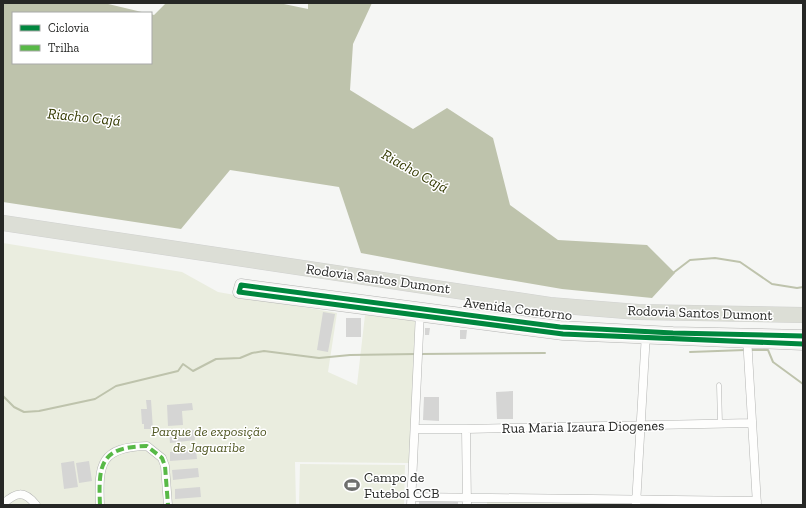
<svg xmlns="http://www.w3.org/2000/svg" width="806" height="508" font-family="'Zilla Slab',serif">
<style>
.green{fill:#eaeddf}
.water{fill:#bec3ac}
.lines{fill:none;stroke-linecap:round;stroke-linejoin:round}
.stream{stroke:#bec3ac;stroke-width:2}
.building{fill:#d5d5d4}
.lane-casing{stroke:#b4b5b3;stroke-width:5}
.street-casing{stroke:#b4b5b3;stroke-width:9}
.secondary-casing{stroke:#b4b5b3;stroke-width:13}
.highway-casing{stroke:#d0d1cf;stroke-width:16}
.lane{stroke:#fefefd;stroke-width:4}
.street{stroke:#fefefd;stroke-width:8}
.secondary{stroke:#f4f4f2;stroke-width:12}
.highway{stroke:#dcded6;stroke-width:15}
.quiet{stroke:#58b947;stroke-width:4;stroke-dasharray:8 4;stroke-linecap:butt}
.cycleway-casing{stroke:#fff;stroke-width:8}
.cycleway{stroke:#00873e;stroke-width:5}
.labels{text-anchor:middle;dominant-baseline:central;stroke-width:3;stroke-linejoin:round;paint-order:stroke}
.street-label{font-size:14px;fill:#262725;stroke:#fff}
.park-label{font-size:14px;font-style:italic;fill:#525925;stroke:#fff}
.poi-label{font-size:14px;fill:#262725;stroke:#fff;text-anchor:start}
.water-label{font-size:15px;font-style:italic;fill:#333900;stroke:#fff}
</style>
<rect width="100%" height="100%" fill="#f5f6f4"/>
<!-- green -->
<path class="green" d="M3,243L182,272L218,292L337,313L328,372L357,385L365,315L417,321L409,463L295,462L296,505H3Z
M300,464L405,465L404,505H299Z
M487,502H625V505H487Z"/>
<!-- water -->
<path class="water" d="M3,3H104L146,13H13V63H151V14L154,15L166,3H279L308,9V3H372L353,44L350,90L413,129L447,108L493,138L510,205L558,240L647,245L675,273L652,298L562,289L468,273L361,253L339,187L230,170L181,229L3,202Z"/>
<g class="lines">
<!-- stream -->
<path class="stream" d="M673,273L690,260L715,258L740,262L772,284L797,288L803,287
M749,350H768L773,362L803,384
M690,352L745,350
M420,354L545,353
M3,396L14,407L24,412L39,411L95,399L116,386L178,371L183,364L193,371L216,359L240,358L252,353L264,351L319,358L350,355L416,354"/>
</g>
<!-- building -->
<path class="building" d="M323,312L335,314L328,352L317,350Z
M346,318H361V337H346Z
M425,328H430L429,335H425Z
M460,330H467L466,339H460Z
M513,391V419H497L496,392Z
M424,397H439V421L423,420Z
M146,400H151L153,429H144V424H142L141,409H147Z
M192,403L193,410L182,411L183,425L168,426L167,405Z
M194,430L195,440L170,443L169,432Z
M196,450L197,459L170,461V452Z
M74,461L78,487L64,489L61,463Z
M89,461L92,481L79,483L76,463Z
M198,468L199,477L173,480L172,470Z
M200,487L201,497L175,499V489Z
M419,498L458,499V505H419Z"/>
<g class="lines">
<defs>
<path id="lane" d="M719,385L720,423"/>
<path id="street" d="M747,337L757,505
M415,429H466L752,423
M466,429L467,505
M411,497L757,501
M3,504C16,492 24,490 36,505
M100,505C98,463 101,447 147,446L162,458L165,466L168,505
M411,505L420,312
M636,505L646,333"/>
<path id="secondary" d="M803,336L673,333L560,327L241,285L239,292L563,334L803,344"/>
<path id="highway" d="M3,223L550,305L638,312L803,315"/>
</defs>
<!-- lane casing -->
<use href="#lane" class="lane-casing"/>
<!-- street casing -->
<use href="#street" class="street-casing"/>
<!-- secondary casing -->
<use href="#secondary" class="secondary-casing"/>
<!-- highway casing -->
<use href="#highway" class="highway-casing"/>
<!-- lane -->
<use href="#lane" class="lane"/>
<!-- street -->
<use href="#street" class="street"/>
<!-- secondary -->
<use href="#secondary" class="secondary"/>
<!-- highway -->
<use href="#highway" class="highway"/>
<!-- quiet -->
<path class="quiet" d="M100,505C98,463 101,447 147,446L162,458L165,466L168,505"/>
<defs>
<path id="cycleway" d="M803,336L673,333L560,327L241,285L239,292L563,334L803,344"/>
</defs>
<!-- cycleway casing -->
<use href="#cycleway" class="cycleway-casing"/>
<!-- cycleway -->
<use href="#cycleway" class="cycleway"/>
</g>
<!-- icons -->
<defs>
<symbol id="stadium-bare" viewBox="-9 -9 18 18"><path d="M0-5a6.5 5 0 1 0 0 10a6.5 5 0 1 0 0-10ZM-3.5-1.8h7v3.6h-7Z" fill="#6e6f6d" stroke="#fff" stroke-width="2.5" paint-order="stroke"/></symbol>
</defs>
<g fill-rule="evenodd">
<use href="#stadium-bare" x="341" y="474" width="22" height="22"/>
</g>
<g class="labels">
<!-- street labels -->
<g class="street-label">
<text transform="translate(378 279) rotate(8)">Rodovia Santos Dumont</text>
<text transform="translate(518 309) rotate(7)">Avenida Contorno</text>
<text transform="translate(700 313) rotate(2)">Rodovia Santos Dumont</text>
<text transform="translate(583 427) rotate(-1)">Rua Maria Izaura Diogenes</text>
</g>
<!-- park labels -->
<g class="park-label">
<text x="209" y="431">Parque de exposição<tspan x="209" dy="16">de Jaguaribe</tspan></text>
</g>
<!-- poi labels -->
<g class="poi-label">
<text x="364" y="477">Campo de<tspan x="364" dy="16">Futebol CCB</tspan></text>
</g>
<!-- water labels -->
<g class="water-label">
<text transform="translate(84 117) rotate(6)">Riacho Cajá</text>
<text transform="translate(415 171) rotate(29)">Riacho Cajá</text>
</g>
</g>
<!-- border -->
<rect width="806" height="508" fill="none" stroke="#262725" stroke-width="8"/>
<!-- legend -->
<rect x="12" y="12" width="140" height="52" fill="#ffffff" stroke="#a8a9a8"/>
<rect x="20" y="25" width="20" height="6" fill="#00873e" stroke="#a8a9a8"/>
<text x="48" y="32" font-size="12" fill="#262725">Ciclovia</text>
<rect x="20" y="45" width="20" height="6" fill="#58b947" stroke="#a8a9a8"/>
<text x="48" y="52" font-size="12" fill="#262725">Trilha</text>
</svg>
